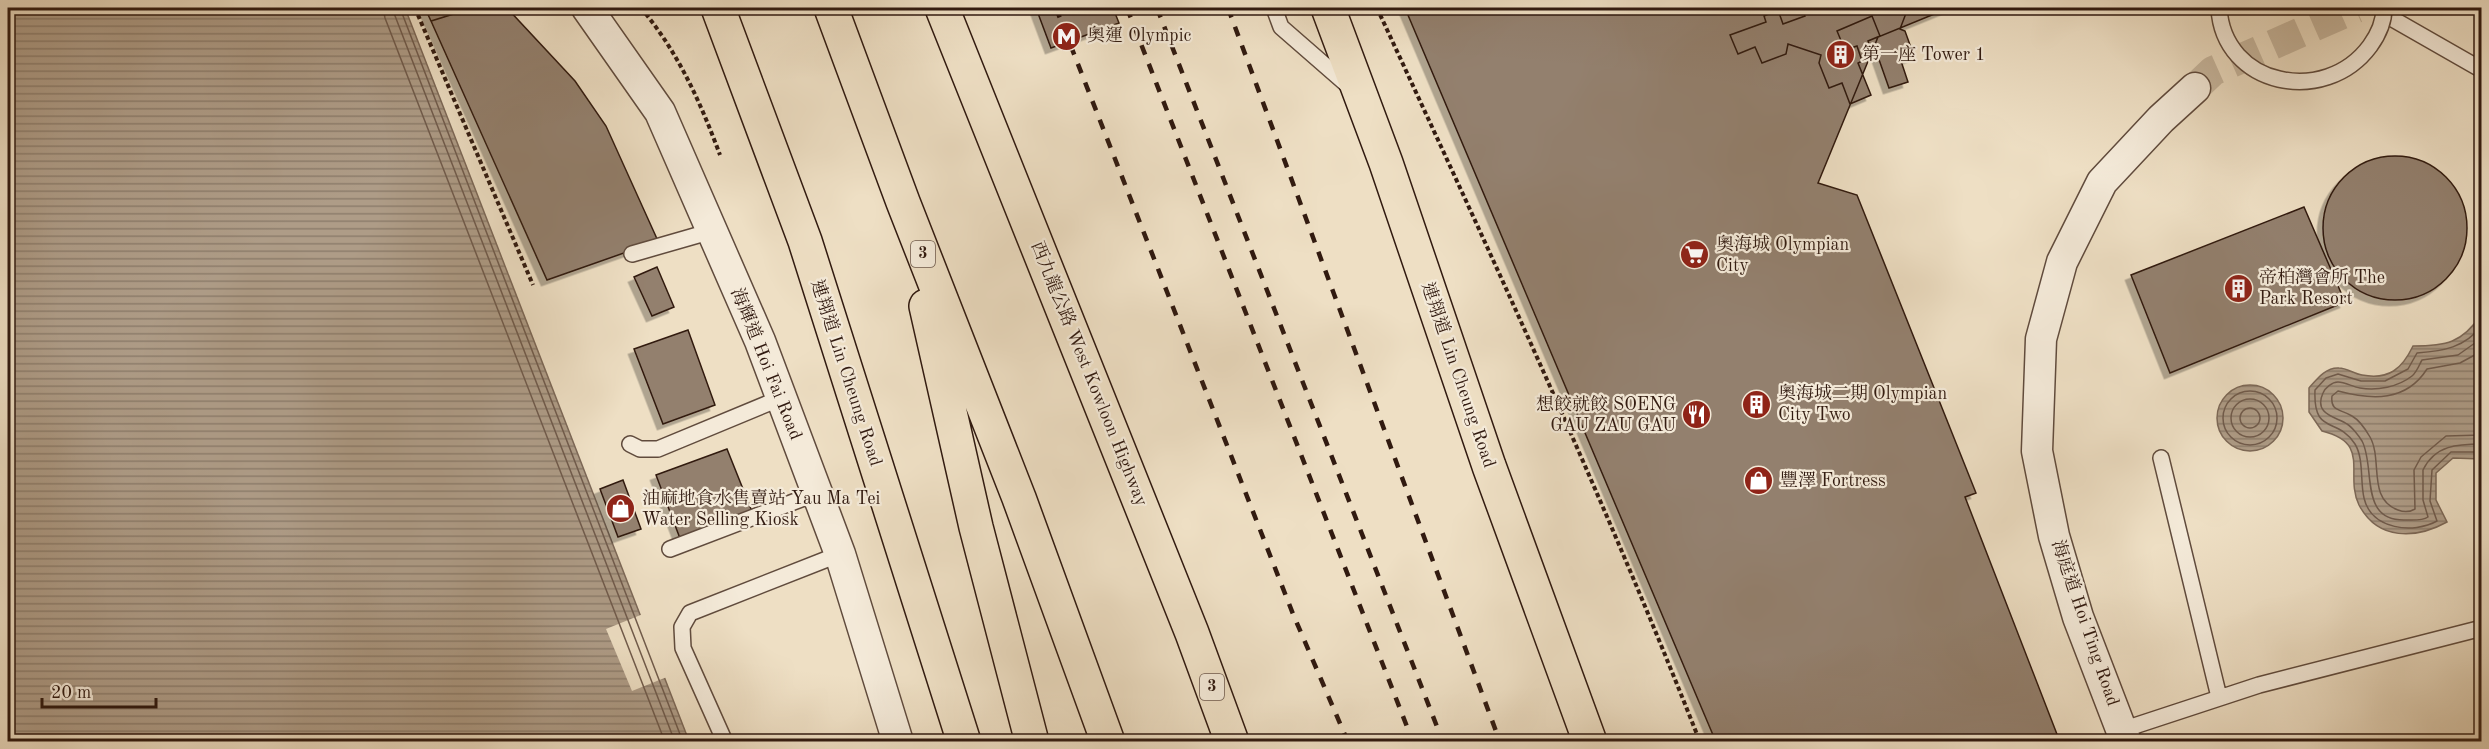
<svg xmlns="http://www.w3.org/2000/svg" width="2489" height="749" font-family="'Old Standard TT','Noto Serif TC',serif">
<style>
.water{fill:url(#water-rules);stroke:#7c6857;stroke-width:1.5}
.pier{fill:#eedfc4}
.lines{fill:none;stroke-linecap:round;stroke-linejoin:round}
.shore{stroke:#705b4c;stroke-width:1.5}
.building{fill:#93806e;stroke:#311a10;stroke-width:1.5;filter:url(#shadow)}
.street-tunnel{stroke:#c8b8a0;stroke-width:30;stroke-dasharray:30 15;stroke-linecap:butt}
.lane-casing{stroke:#604b3d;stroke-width:18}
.street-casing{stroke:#604b3d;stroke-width:33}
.highway-casing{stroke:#311a10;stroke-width:36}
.path{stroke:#311a10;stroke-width:4;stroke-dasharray:4.5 3;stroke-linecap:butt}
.lane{stroke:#f4ead9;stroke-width:15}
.street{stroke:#f4ead9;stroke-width:30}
.highway{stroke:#eedfc4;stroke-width:33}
.rail{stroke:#311a10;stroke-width:4.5;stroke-dasharray:10 10;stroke-linecap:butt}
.lane-bridge-casing{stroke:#604b3d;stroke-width:18;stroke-linecap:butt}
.lane-bridge{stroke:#f4ead9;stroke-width:15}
.labels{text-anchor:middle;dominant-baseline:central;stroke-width:4.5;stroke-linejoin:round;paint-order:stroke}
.shield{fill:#f4ead9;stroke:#6c584c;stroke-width:1.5}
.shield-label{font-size:16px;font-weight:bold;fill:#311a10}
.poi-label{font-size:18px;fill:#311a10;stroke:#f4ead9;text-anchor:start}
.street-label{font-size:18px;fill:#311a10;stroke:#f4ead9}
</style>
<defs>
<pattern id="water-rules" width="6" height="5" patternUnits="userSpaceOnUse" patternTransform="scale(1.5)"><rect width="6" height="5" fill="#ae9c87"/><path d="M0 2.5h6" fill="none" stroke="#8e7e6d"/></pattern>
<filter id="shadow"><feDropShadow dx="-5.5" dy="5.5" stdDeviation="0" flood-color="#0004"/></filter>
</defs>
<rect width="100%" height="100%" fill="#eedfc4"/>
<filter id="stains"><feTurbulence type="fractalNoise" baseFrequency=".00333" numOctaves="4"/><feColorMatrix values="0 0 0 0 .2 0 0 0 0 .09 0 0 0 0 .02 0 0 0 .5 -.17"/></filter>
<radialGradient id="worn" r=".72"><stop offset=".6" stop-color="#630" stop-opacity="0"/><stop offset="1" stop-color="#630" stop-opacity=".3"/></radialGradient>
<!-- water -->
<path class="water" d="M8,8H405L689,741H8Z
M2481,315V459L2453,458L2436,473V500L2447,522C2416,539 2378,541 2359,505C2344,474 2372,443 2322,431L2309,412V388C2317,379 2326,367 2339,368C2347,368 2354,374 2362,375C2389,380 2402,369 2413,346C2446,346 2462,343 2481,315Z
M2217 418a33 33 0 1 1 66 0a33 33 0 1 1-66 0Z"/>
<!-- pier -->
<path class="pier" d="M643,614L667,677L632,691L606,629Z"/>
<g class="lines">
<!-- shore -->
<path class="shore" d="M383,8L385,18L665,742
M392,8L675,742
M400,8L683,742
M2482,325C2465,348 2443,351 2417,353L2408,369L2385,381H2361L2338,374L2326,378L2315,390C2313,436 2337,416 2355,444C2364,459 2360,481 2364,498C2371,530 2414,534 2437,521L2430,501L2432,470L2451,452H2482
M2482,338L2458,355L2422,360C2419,365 2417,372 2412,376C2398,387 2377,391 2360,388C2353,387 2345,382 2338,382C2332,382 2325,388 2323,393C2313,415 2337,417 2347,424C2352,427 2359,436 2362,441C2376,467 2358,522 2406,520C2413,520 2422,521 2428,517L2423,500V470C2435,445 2458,444 2482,444
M2482,351L2460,363L2427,369C2406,402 2372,400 2338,391L2332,396C2330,412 2341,409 2352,416C2359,420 2366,430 2370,437C2383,460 2367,499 2398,510C2403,512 2410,512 2415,509L2414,470L2421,457L2446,436L2482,435
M2223 418a27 27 0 1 1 54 0a27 27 0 1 1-54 0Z
M2231 418a19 19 0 1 1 38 0a19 19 0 1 1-38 0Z
M2240 418a10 10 0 1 1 20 0a10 10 0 1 1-20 0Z"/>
</g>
<!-- building -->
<path class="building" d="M425,8H473L431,21Z
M473,8H507L575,81L606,126L658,241L547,280L431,21Z
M1036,8H1113L1119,23L1051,48Z
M1405,8H1949L1878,37L1818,183L1857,195L1976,493L1965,497L2060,742H1716Z
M1802,8H1908L1900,29L1905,31L1914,56L1901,61L1908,82L1889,88L1877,54L1873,55L1868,41L1880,36L1872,16L1837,31L1845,50L1857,46L1862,61L1858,63L1871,95L1850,104L1842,83L1829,88L1819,63L1821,55L1788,44L1786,54L1762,63L1755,47L1738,54L1730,35L1766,22L1764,16L1778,10L1783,24L1805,16Z
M2323 228a72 72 0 1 1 144 0a72 72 0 1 1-144 0Z
M2304,207L2345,302L2170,373L2131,275Z
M657,267L674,307L652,316L634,277Z
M688,330L715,405L663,424L634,349Z
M727,449L753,514L681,541L656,475Z
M623,480L641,529L618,537L600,489Z"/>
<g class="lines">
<!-- street-tunnel -->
<path class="street-tunnel" d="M2195,88L2213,71L2356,8"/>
<defs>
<path id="lane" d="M1274,8L1281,27L1351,88
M2384,14L2482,70
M632,254L712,231
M630,444L640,449H658L781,398
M2161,458L2219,697
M670,549L817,493
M2122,730L2259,685L2482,628
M725,742L683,648L682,627L690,613L840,554"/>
<path id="street" d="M587,8L660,112L760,341L840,554L898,742
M2126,742L2078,617L2054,536L2037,451L2041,339L2062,262L2102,182L2161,119L2195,88"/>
<path id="highway" d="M718,8L805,241L964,742
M831,8L903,202L1019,498L1108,742
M942,8L1192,633L1232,742
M1328,8L1386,163L1489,466L1590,742
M926,306L976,527L1032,742"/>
</defs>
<!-- lane casing -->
<use href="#lane" class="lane-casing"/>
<!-- street casing -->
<use href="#street" class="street-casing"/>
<!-- highway casing -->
<use href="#highway" class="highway-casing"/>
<!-- path -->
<path class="path" d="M415,8L533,285
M641,8C678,52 700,101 720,155
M1377,8C1489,250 1602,493 1700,742"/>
<!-- lane -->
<use href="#lane" class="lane"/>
<!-- street -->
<use href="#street" class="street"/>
<!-- highway -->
<use href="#highway" class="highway"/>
<!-- rail -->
<path class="rail" d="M1056,8L1293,614L1348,742
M1127,8L1413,742
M1157,8L1443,742
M1228,8L1500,742"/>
<defs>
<path id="lane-bridge" d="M2219,8C2223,86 2325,107 2370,46C2378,35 2384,21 2384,8"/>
</defs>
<!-- lane-bridge casing -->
<use href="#lane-bridge" class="lane-bridge-casing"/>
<!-- lane-bridge -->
<use href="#lane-bridge" class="lane-bridge"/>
</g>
<!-- icons -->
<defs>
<symbol id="metro-disc" viewBox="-11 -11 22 22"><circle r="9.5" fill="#8f2418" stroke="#f4ead9"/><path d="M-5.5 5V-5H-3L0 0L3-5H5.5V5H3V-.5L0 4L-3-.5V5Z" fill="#fff"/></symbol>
<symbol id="building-disc" viewBox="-11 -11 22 22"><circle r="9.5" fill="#8f2418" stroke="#f4ead9"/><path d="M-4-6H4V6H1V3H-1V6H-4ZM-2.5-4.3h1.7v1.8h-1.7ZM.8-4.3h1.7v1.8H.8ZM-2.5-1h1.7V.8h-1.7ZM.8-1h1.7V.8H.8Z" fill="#fff"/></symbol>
<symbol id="supermarket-disc" viewBox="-11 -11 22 22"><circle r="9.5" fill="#8f2418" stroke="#f4ead9"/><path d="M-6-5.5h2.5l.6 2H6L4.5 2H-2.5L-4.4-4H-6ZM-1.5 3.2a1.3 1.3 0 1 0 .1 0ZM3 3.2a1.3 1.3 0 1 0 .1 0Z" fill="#fff"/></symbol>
<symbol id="restaurant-disc" viewBox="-11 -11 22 22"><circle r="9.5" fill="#8f2418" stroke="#f4ead9"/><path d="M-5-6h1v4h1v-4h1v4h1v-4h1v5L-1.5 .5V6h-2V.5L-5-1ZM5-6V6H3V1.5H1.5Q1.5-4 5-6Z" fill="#fff"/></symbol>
<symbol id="shop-disc" viewBox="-11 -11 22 22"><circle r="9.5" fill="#8f2418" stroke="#f4ead9"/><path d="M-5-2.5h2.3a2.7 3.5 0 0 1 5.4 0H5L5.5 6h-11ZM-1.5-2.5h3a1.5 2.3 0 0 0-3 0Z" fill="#fff"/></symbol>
</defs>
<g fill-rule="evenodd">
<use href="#metro-disc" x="1050" y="20" width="33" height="33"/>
<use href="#building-disc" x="1824" y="38" width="33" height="33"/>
<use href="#supermarket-disc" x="1678" y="238" width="33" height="33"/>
<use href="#building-disc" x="2222" y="272" width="33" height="33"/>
<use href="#building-disc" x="1740" y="388" width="33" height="33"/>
<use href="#restaurant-disc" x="1680" y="398" width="33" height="33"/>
<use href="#shop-disc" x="1742" y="464" width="33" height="33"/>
<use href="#shop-disc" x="604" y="492" width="33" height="33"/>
</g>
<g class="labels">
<!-- shield labels -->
<g class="shield">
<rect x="911" y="241" width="24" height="26" rx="4.5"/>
<rect x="1200" y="674" width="24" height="26" rx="4.5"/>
</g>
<g class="shield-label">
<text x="923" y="254">3</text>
<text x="1212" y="687">3</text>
</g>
<!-- poi labels -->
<g class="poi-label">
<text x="1087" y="36">奧運 Olympic</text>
<text x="1862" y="55">第一座 Tower 1</text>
<text x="1716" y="245">奧海城 Olympian<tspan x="1716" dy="21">City</tspan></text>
<text x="2259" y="278">帝柏灣會所 The<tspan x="2259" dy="21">Park Resort</tspan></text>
<text x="1778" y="394">奧海城二期 Olympian<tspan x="1778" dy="21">City Two</tspan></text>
<text x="1676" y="405" text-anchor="end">想餃就餃 SOENG<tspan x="1676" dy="21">GAU ZAU GAU</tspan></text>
<text x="1780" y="481">豐澤 Fortress</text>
<text x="642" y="499">油麻地食水售賣站 Yau Ma Tei<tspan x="642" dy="21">Water Selling Kiosk</tspan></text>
</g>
<!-- street labels -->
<g class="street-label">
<text transform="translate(766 364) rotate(68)">海輝道 Hoi Fai Road</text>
<text transform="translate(846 373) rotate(72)">連翔道 Lin Cheung Road</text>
<text transform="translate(1089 374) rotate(68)">西九龍公路 West Kowloon Highway</text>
<text transform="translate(1458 375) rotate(71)">連翔道 Lin Cheung Road</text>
<text transform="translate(2085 623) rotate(71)">海庭道 Hoi Ting Road</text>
</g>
</g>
<!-- margin -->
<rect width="2489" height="749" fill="none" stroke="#eedfc4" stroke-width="30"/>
<rect x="9" y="9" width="2471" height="731" fill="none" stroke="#311a10" stroke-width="3"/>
<rect x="15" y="15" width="2459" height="719" fill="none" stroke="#311a10" stroke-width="1.5"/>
<!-- scale -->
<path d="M42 698v9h114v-9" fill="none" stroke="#311a10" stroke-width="3"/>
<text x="51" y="698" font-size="18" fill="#311a10" stroke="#f4ead9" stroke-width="4.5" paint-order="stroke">20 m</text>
<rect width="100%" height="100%" filter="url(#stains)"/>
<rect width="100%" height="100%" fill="url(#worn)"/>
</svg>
